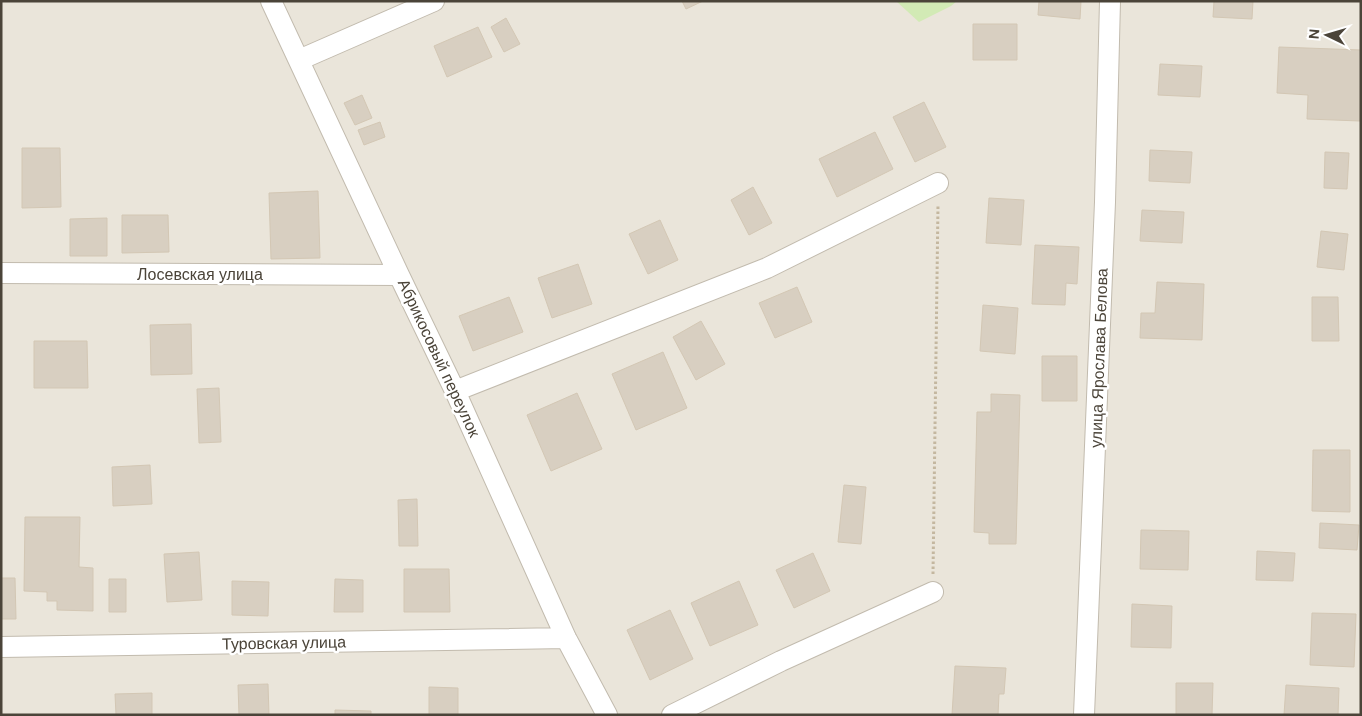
<svg xmlns="http://www.w3.org/2000/svg" width="1362" height="716" font-family="'DM Sans',sans-serif">
<style>
.residential{fill:#eae5da}
.green{fill:#d2eab5}
.building{fill:#d8cfc1;stroke:#d3c7b4}
.lines{fill:none;stroke-linecap:round;stroke-linejoin:round}
.minor-casing{stroke:#c2bbae;stroke-width:22}
.path{stroke:#c4b79f;stroke-width:3;stroke-dasharray:2.5 2.5;stroke-linecap:butt}
.minor{stroke:#fff;stroke-width:20}
.labels{text-anchor:middle;dominant-baseline:central;stroke-width:5;stroke-linejoin:round;paint-order:stroke}
.street-label{font-size:16px;fill:#4b4439;stroke:#fff}
</style>
<rect width="100%" height="100%" fill="#f6f3ec"/>
<!-- residential -->
<path class="residential" d="M1,1H1361V715H1Z"/>
<!-- green -->
<path class="green" d="M896,1H957L951,6L919,22Z"/>
<!-- building -->
<path class="building" d="M682,1H703L686,9Z
M1039,1H1081L1080,19L1038,15Z
M1214,1H1253L1252,19L1213,17Z
M506,18L520,44L504,52L491,27Z
M973,24H1017V60H973Z
M478,27L492,57L447,77L434,46Z
M1279,47L1361,50L1360,121L1307,119L1308,95L1277,93Z
M1160,64L1202,66L1200,97L1158,95Z
M362,95L372,118L355,125L344,103Z
M924,102L946,147L915,162L893,117Z
M380,122L385,137L364,145L358,130Z
M875,132L893,169L837,197L819,159Z
M22,148H60L61,207L22,208Z
M1150,150L1192,152L1190,183L1149,181Z
M1325,152L1349,153L1347,189L1324,188Z
M753,187L772,223L749,235L731,200Z
M318,191L320,258L271,259L269,193Z
M989,198L1024,200L1021,245L986,243Z
M1142,210L1184,212L1182,243L1140,241Z
M122,215H168L169,252L122,253Z
M107,218V256H70V219Z
M660,220L678,260L648,274L629,234Z
M1321,231L1348,234L1344,270L1317,267Z
M1035,245L1079,247L1077,284L1066,283L1065,305L1032,304Z
M578,264L592,304L552,318L538,278Z
M1157,282L1204,284L1202,340L1140,338L1141,313H1155Z
M797,287L812,322L775,338L759,303Z
M509,297L523,332L473,351L459,316Z
M1312,297H1338L1339,341H1312Z
M983,305L1018,308L1015,354L980,351Z
M701,321L725,364L696,380L673,337Z
M191,324L192,374L151,375L150,325Z
M34,341H87L88,388H34Z
M663,352L687,408L636,430L612,374Z
M1042,356H1077V401H1042Z
M219,388L221,442L199,443L197,389Z
M577,393L602,449L551,471L527,415Z
M991,394L1020,395L1016,544H989V533L974,532L977,412H991Z
M1313,450H1350V512L1312,511Z
M150,465L152,504L113,506L112,467Z
M844,485L866,487L861,544L838,542Z
M417,499L418,546H399L398,500Z
M25,517H80L79,567L93,568V611L57,610V601H47V592L24,591Z
M1320,523L1359,525L1357,550L1319,548Z
M1141,530L1189,531L1188,570L1140,569Z
M1257,551L1295,553L1293,581L1256,580Z
M199,552L202,600L167,602L164,554Z
M813,553L830,591L794,608L776,570Z
M404,569H449L450,612H404Z
M1,578H15L16,619H1Z
M109,579H126V612H109Z
M335,579L363,580V612H334Z
M232,581L269,582L268,616L232,615Z
M739,581L758,625L710,646L691,603Z
M1132,604L1172,606L1171,648L1131,647Z
M670,610L693,659L650,680L627,630Z
M1312,613L1356,614L1354,667L1310,665Z
M955,666L1006,668L1004,694H999L998,715H952Z
M1176,683H1213L1212,715H1176Z
M268,684L269,715H239L238,685Z
M1286,685L1339,688L1338,715H1284Z
M429,687L458,688V715H429Z
M152,693V715H116L115,694Z
M335,710L371,711V715H335Z"/>
<g class="lines">
<defs>
<path id="minor" d="M271,1L399,275L455,391L566,638L607,715
M299,60L434,1
M1,273L399,275
M455,391L767,268L938,183
M1,647L566,638
M672,715L781,661L933,592
M1084,715L1105,202L1110,1"/>
</defs>
<!-- minor casing -->
<use href="#minor" class="minor-casing"/>
<!-- path -->
<path class="path" d="M933,574L938,205"/>
<!-- minor -->
<use href="#minor" class="minor"/>
</g>
<g class="labels">
<!-- street labels -->
<g class="street-label">
<text x="200" y="274">Лосевская улица</text>
<text transform="translate(439 358) rotate(65)">Абрикосовый переулок</text>
<text transform="translate(1099 358) rotate(-88)">улица Ярослава Белова</text>
<text transform="translate(284 643) rotate(-1)">Туровская улица</text>
</g>
</g>
<!-- border -->
<rect width="1362" height="716" fill="none" stroke="#4b4439" stroke-width="5"/>
<!-- north arrow -->
<g transform="translate(1327 35) rotate(275)" stroke="#ffffff" stroke-width="4" paint-order="stroke">
<path d="M0-4L9 19L0 12L-9 19Z" fill="#4b4439"/>
<text y="-8" font-size="14" font-weight="bold" text-anchor="middle" fill="#4b4439">N</text>
</g>
</svg>
